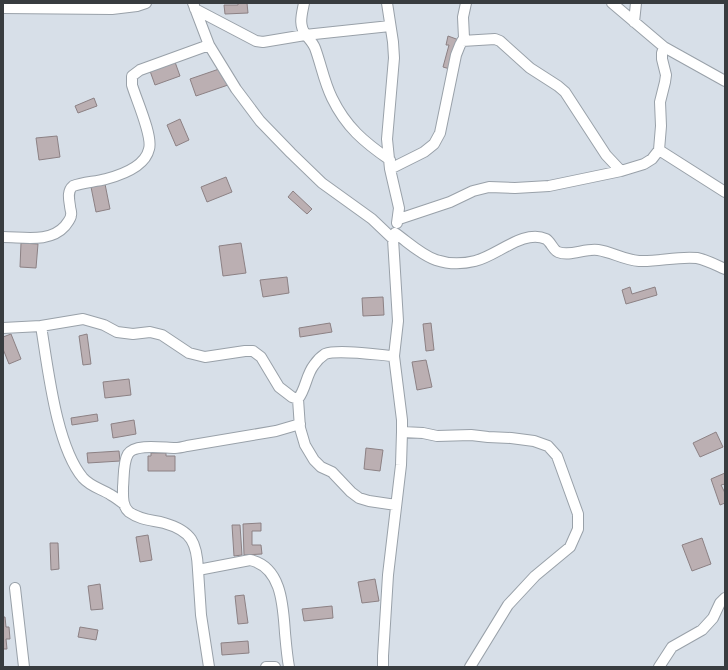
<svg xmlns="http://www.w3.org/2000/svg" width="728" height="670" font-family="Helvetica,sans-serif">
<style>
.building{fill:#bbafb2;stroke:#8c8184}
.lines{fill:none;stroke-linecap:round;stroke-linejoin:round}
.minor-casing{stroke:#99a1a9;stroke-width:12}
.minor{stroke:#fff;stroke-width:10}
</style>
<rect width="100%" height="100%" fill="#d7dfe8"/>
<!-- building -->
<path class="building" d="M238,3H247L248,13L225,14L224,5H238Z
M448,36L459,40L450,69L443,67L449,45H446Z
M175,62L180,76L155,85L150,71Z
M222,68L228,85L196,96L190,79Z
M94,98L97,106L78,113L75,106Z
M180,119L189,140L176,146L167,125Z
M57,136L60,157L39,160L36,138Z
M226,177L232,192L207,202L201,187Z
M105,184L110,209L96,212L91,187Z
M293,191L312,209L307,214L288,197Z
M21,243L38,244L36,268L20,267Z
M241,243L246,273L223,276L219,246Z
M287,277L289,293L263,297L260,280Z
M630,287L632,294L655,287L657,295L626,304L622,290Z
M383,297L384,315L363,316L362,298Z
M330,323L332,332L300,337L299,328Z
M431,323L434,350L426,351L423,324Z
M11,334L21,359L9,364L3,349V337Z
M87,334L91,364L83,365L79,336Z
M426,360L432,387L417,390L412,362Z
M129,379L131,395L105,398L103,382Z
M97,414L98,421L72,425L71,418Z
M134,420L136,434L113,438L111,424Z
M716,432L723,447L700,457L693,443Z
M366,448L383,450L380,471L364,469Z
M119,451L120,461L88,463L87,453Z
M151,453H166V456H175V471H148V456H151Z
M725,473V484L721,485L725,493V503L720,505L711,479Z
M261,523V531H252V545H261L262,554L244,555L243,524Z
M232,525H240L242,555L234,556Z
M148,535L152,560L140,562L136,537Z
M702,538L711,564L692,571L682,545Z
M50,543H58L59,569L51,570Z
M375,579L379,601L362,603L358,582Z
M100,584L103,609L91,610L88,586Z
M244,595L248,623L238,624L235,596Z
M332,606L333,618L304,621L302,609Z
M3,617H5L6,627H9L10,639H6L7,649H3Z
M80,627L98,630L96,640L78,637Z
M248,641L249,653L222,655L221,643Z"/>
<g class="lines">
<defs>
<path id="minor" d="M193,3L209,45L236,89L260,121L291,153L322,183L372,219L393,239L398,321L394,356L402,420V432L401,465L388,575L383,656V667
M304,3C302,14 298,25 306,35C309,39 313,43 315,48C321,64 324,82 332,98C346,127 364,142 390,160
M387,3L393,42L394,58L387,139L390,169L399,208L397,223
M612,3L664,47L662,53V59L666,75L665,82L660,102L661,126L659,150L725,192
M3,8L112,9L137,6L146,3
M195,9L256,41L263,42L305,35L390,26
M634,22L636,3
M462,41L495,39L500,41L530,68L558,86L565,92L606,155L621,171
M664,47L725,81
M390,169L424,152L434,144L440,133L456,55L460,45L464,38L463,17L466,3
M399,219L450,202L473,191L489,187L515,188L549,186L621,171L644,164L652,159L659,150
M395,233C408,242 421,255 436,260C448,264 463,264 475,261C497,256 523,229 546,239C551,242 553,250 558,252C570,257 585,248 598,250C612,252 624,260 639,261C658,262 677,256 697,258C707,260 716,265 725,269
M3,237C24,237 50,243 65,226C67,223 71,219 71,215C72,213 70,209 70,206C69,199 67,191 73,186C83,182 95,182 106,179C121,175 145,167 149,149C153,136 136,99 132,85V76L140,70L209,45
M41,326C48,368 56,446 83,478C91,487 102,489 111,495C116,498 120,501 124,504
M3,328L41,326L83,319L104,325L117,332L133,334L150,332L162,335L189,353L205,357L245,351H253L261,357L279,387L292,397L298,399C306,389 306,375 314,365C316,362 322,356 325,354C338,349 378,355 394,356
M298,399L300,428L305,445L314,460L321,467L332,472L351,492L359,498L369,501L396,505
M402,432L423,433L437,436L471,435L488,437L511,438L534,441L548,446L557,456L578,514V529L570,547L535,576L508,605L470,667
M198,570L201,615L209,667
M15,588L24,667
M266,667H275
M289,667C287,656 286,644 285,633C283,606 282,567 250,560L198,570C197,543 192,531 164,523C152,520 140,520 129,512C122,506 123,496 123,487C124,477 123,462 128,454C135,443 164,448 175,448C179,448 183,447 187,446L276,431L300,424
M659,667L672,647L702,630L713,618L720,603L725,598"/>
</defs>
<!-- minor casing -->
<use href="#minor" class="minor-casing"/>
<!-- minor -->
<use href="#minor" class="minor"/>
</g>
<!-- border -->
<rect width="728" height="670" fill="none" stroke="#383c3f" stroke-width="8"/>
</svg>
